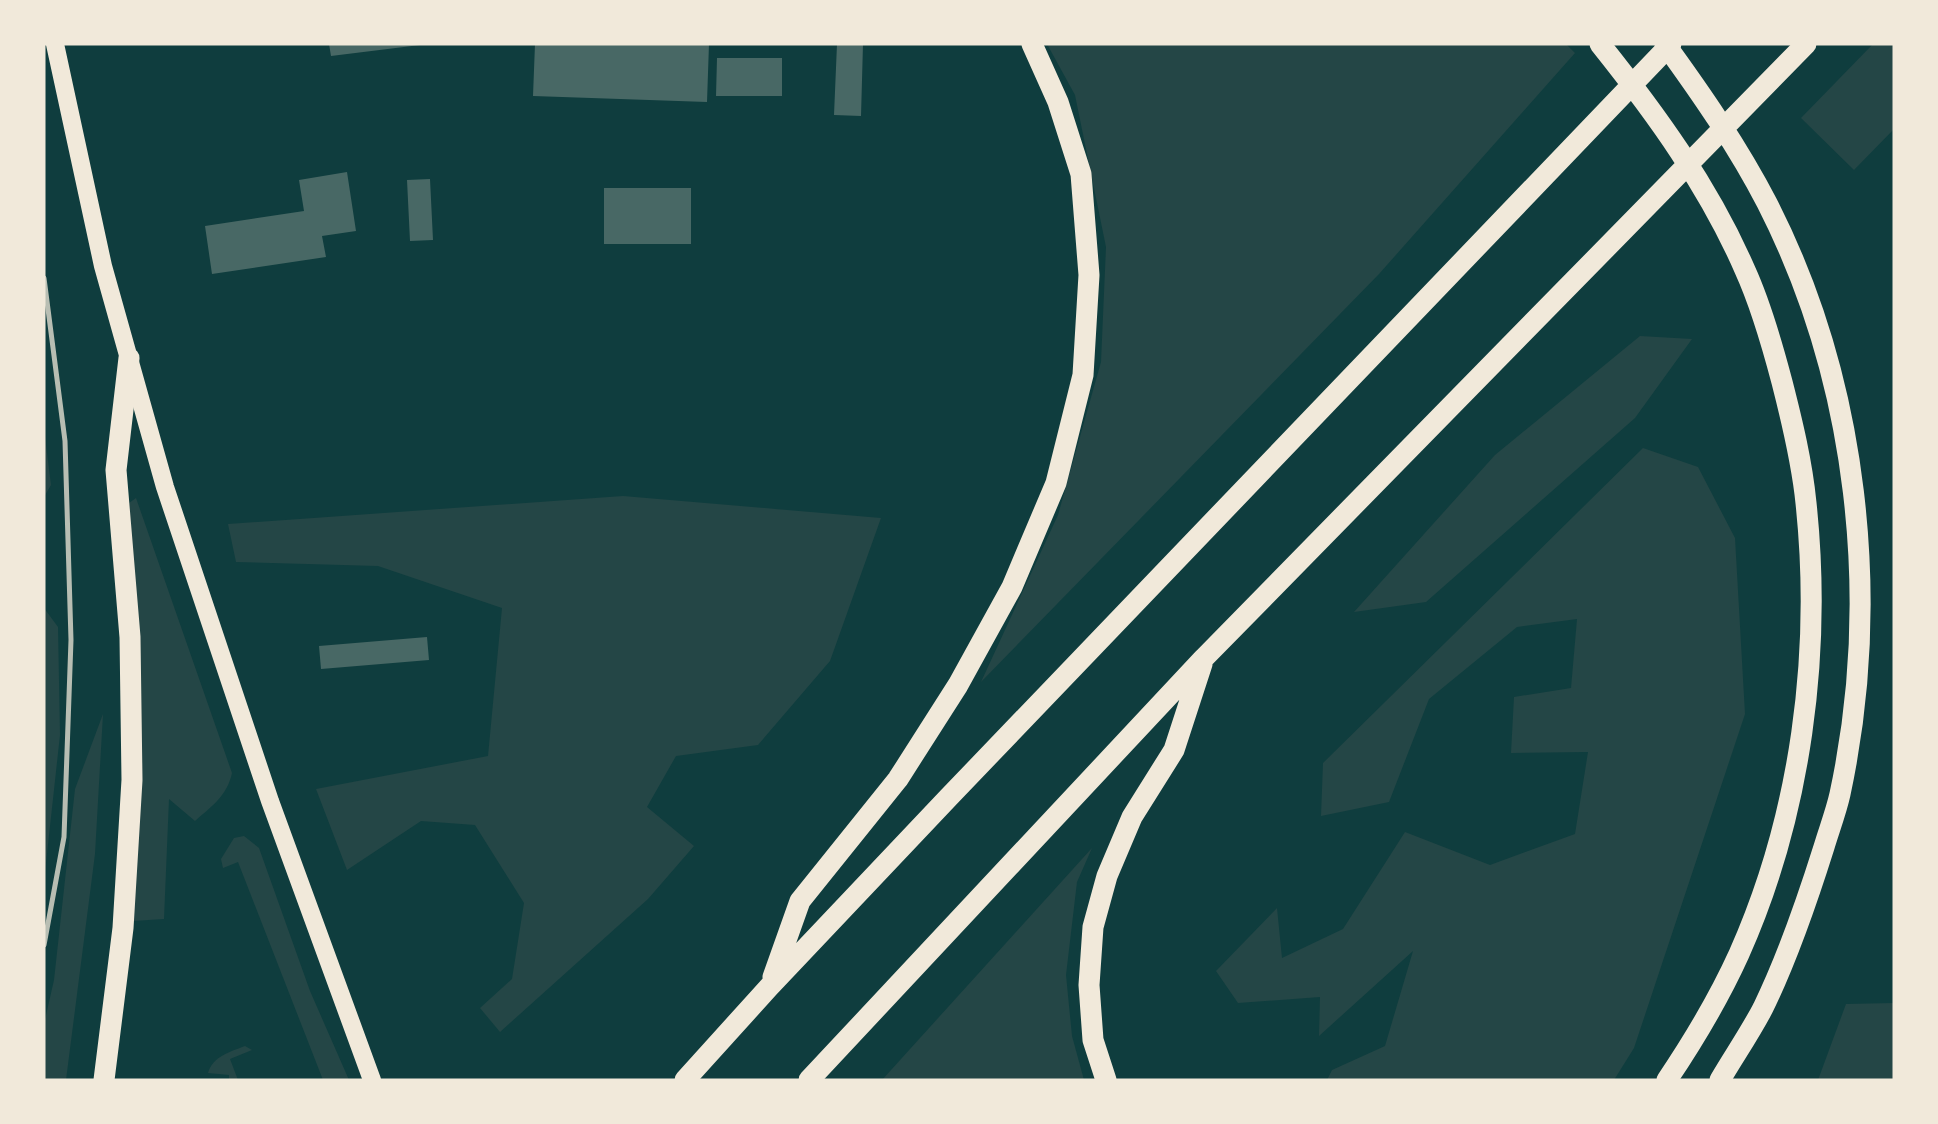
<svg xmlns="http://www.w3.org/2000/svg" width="1938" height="1124" font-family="'Nunito Sans',sans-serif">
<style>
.green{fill:#244646}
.building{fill:#486865}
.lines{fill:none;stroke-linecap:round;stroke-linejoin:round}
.service{stroke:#b8beb3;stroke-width:5}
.primary{stroke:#f1e9da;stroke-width:18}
.motorway{stroke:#f1e9da;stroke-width:21}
</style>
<rect width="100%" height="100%" fill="#0f3d3e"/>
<!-- green -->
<path class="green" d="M1047,44H1566L1575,53L1379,274L981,682L1058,515L1101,362L1106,247L1075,95Z
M1873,44H1894V129L1854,170L1801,118Z
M1640,336L1692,339L1635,418L1426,602L1354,612L1495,455Z
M44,429L51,485L44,497Z
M1643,448L1698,467L1735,538L1745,714L1634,1048L1614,1080H1327L1332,1070L1385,1046L1413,951L1319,1036L1320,997L1238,1003L1216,971L1277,908L1282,958L1343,929L1405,832L1490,865L1575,834L1588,752L1511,753L1514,697L1571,688L1577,619L1517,627L1429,699L1389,802L1321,816L1323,763Z
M623,496L881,518L830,661L758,745L676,756L647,807L694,846L648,899L500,1032L480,1008L512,979L524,903L475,825L421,821L347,870L316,789L488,756L502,608L378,566L236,562L228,524Z
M136,498L232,773C227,796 212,806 195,821L169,799L164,919L133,921L138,639L129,503Z
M44,608L58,627L60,735L44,881Z
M103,714L95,854L66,1080H44V1024L54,980L75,789Z
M244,836L259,848L310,991L349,1080H323L238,862L223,868L221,859L234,838Z
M1092,848L1077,882L1066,975L1072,1036L1084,1080H882Z
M1894,1003V1080H1818L1846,1004Z
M245,1046L252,1050L230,1059L238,1080H229V1075L208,1073C213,1056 230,1052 245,1046Z"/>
<!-- building -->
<path class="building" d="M329,44H420V45L331,56Z
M535,44H709L707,102L533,96Z
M837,44H863L861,116L834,115Z
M717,58H782V96H716Z
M347,172L356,231L322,236L326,257L212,274L205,226L304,211L299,180Z
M430,179L433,240L410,241L407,180Z
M604,188H691V244H604Z
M427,637L429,660L321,669L319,646Z"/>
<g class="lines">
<!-- service -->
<path class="service" d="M44,278L65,441L71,640L64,837L44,945"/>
<!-- primary -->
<path class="primary" d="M55,44L103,266L165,487L270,801L372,1080"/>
<!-- motorway -->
<path class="motorway" d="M1600,44C1656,114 1709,187 1745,270C1761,305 1772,344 1782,382C1792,421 1802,462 1806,503C1822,654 1801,815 1739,954C1719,998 1694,1040 1667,1080
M1665,44C1702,95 1738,147 1767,203C1858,381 1882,598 1840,794C1836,812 1829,830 1824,847C1807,901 1788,957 1763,1008C1750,1033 1734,1056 1720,1080
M773,977L800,901L898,779L958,685L1012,587L1056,483L1083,375L1089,275L1081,174L1058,102L1032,44
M104,1080L123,928L132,780L130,637L116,470L129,358
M685,1080L770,986L948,798L1671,44
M809,1080L1204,658L1806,44
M1106,1080L1093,1040L1089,985L1093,927L1107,876L1132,817L1174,750L1202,664"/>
</g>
<!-- border -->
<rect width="1938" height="1124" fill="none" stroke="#f1e9da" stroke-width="91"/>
</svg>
